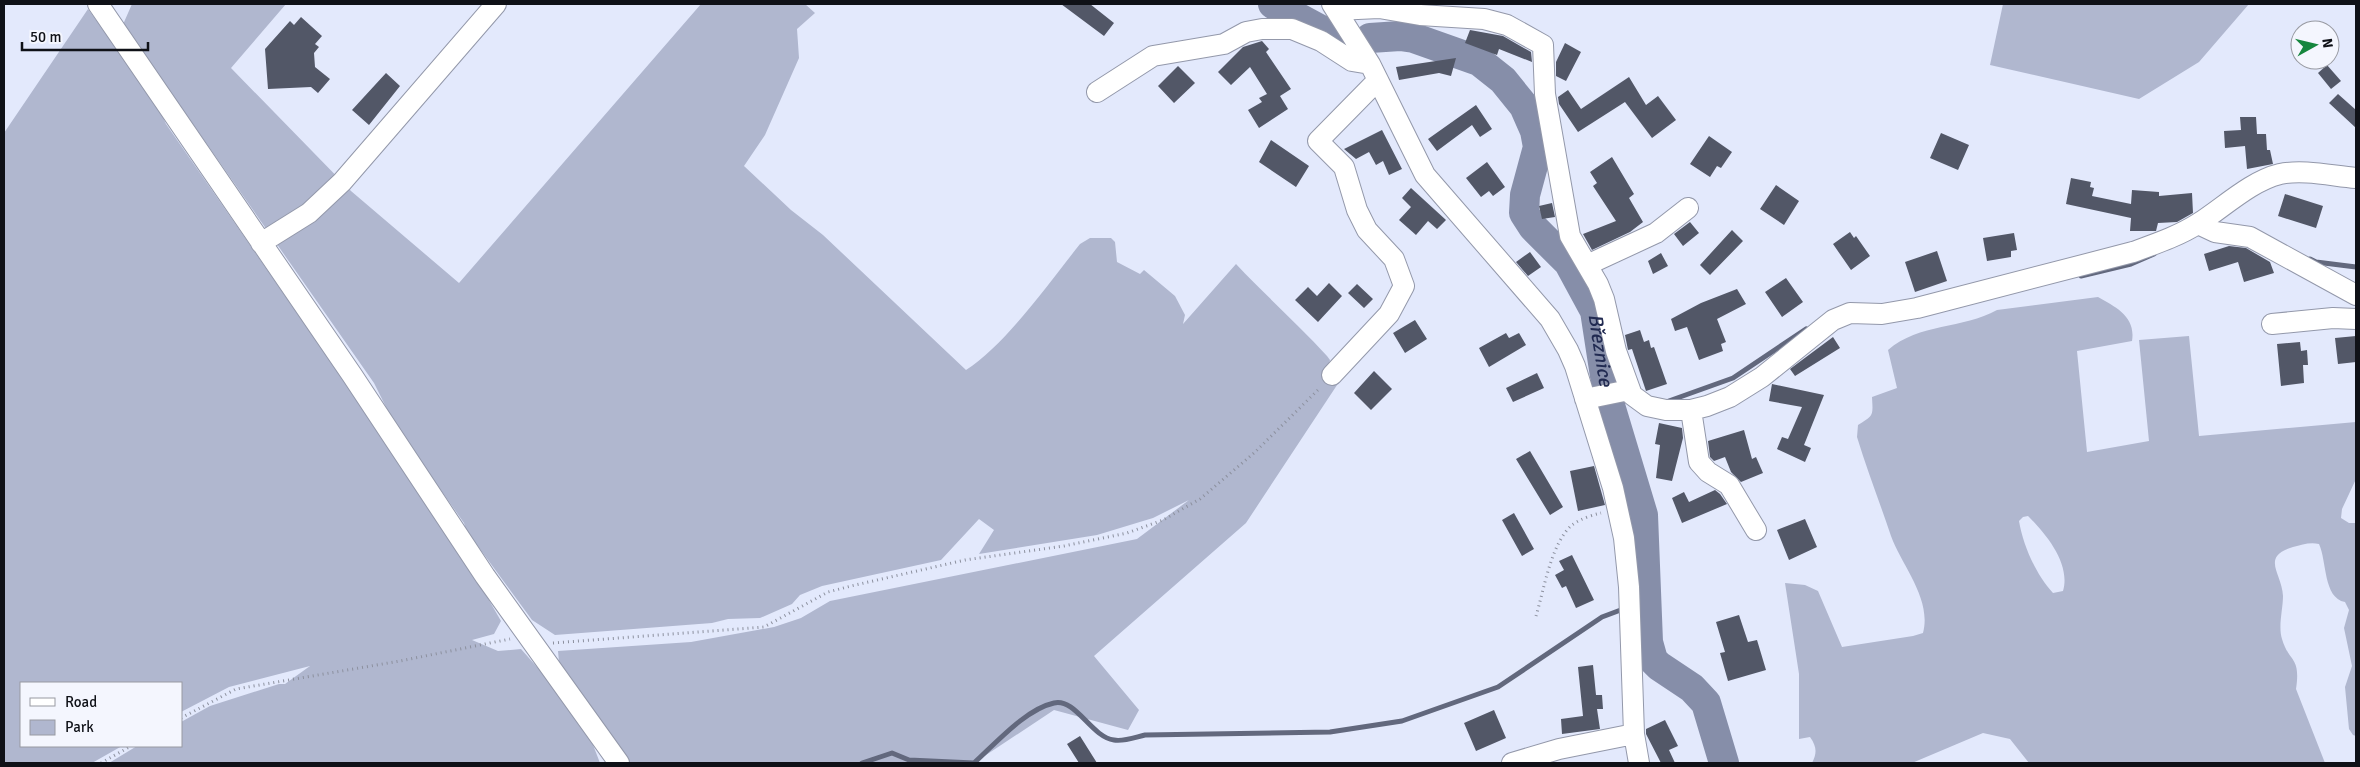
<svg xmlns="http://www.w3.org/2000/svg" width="2360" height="767" font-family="Signika,sans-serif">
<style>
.green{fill:#b0b7cf;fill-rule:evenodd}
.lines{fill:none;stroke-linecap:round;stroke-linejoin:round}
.stream{stroke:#62687d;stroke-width:5}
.river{stroke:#868ea9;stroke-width:30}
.building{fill:#525767}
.minor-casing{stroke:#9398aa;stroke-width:22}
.path{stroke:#8c909e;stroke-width:3;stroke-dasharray:1 4;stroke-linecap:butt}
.minor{stroke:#fff;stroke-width:20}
.labels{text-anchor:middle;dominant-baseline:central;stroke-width:5;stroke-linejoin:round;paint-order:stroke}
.water-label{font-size:20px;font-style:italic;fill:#212a51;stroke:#f4f6fe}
</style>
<rect width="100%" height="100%" fill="#e3e9fc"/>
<!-- green -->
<path class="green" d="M132,4H286L231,68L351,191L459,283L701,4H805L815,13L797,29L799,58L765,135L744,166L791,210L823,235L966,370C1005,345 1050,282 1080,244L1090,238H1111L1115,242L1117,262L1140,274L1144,270L1175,296L1185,315L1183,324L1236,264C1265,295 1298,324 1327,356L1330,360L1328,368L1341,379L1246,523L1094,656L1139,710L1128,730L1054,710L974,763H628L559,662L558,651L691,642L774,627L801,618L830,601L1137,539L1189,500L1153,518L1097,535L979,554L994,530L979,519L941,560L822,586L800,595L792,604L760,618L728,619L712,623L555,635L532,620L466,530L464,523L395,425L374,383L167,87L121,29Z
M2003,4H2249L2199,62L2139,99L1990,65Z
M88,9L158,106L166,124L403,466L478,581L501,621L494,634L472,640L498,651L521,649L552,684L590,737L600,763H109L137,746H181V722L210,706L279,684H285L310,666L229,687L181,712V683H21V746H122L92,763H4V133Z
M2098,297C2116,307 2136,317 2132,341L2077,351L2087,452L2149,441L2139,340L2189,336L2199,436L2356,422V479L2342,509L2341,518L2349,523H2356V736L2353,735L2349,729L2345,687L2352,666L2344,628L2349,610L2345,602C2323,598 2327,561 2319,544C2309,542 2302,545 2293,547C2260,557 2282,573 2283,596C2283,609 2278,627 2282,639C2289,663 2301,656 2296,689L2325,763H2029L2010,739L1983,733L1912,763H1812C1817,753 1817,747 1810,737L1799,739V674L1785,583L1805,585L1818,591L1842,647L1913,636L1923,633C1932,599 1902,566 1891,536C1880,503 1867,470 1857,437L1858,425C1874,415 1873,416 1872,397L1897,388L1888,350C1919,323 1963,329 1997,310ZM2028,516C2046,534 2071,564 2063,591L2053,593C2036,575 2023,545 2019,521L2023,517Z"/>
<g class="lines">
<!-- stream -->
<path class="stream" d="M2310,259L2316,262L2356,267
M2081,276L2131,264L2154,254
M1609,402L1622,406
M1666,402L1733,378L1806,329
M1634,605L1646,600
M862,763L892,753L909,760L974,763C996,743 1026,709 1054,703C1076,698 1091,737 1114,740C1123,742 1136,737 1145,735L1330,732L1402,721L1498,687L1602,617L1626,608"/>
<!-- river -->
<g class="river">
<path d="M1273,4L1334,37L1348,41"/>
<path id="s1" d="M1370,38L1400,36L1414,38L1479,61L1503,80L1524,106L1535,131L1538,147L1525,195L1524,213L1533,227L1569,263L1595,311L1609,402L1643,515L1648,642L1653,660L1659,666L1692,688L1706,703L1724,763"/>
</g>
</g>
<!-- building -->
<path class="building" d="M1061,4H1090L1114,23L1104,36Z
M301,17L322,36L315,44L319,47L314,53L315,67L330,79L318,93L311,87L268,89L265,49L290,21L294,25Z
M1470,30L1503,36L1531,52L1532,62L1499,49L1497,55L1465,43Z
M1262,41L1269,49L1266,52L1291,89L1280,96L1288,109L1259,128L1248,110L1262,102L1259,98L1267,94L1250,67L1231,85L1218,72L1243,47Z
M1565,43L1581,52L1566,81L1556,76V62Z
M1456,58L1451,76L1439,73L1399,80L1396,67Z
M2327,65L2341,81L2331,89L2318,73Z
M1178,66L1195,83L1174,103L1158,86Z
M386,73L400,86L369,125L352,110Z
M1629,77L1646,105L1658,96L1676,120L1652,138L1625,102L1578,132L1559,104L1558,97L1568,90L1581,109Z
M2338,94L2356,110V128L2329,103Z
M1476,105L1492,129L1480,137L1472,125L1437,151L1428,139Z
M2240,117H2256L2257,134H2266L2267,150H2270L2273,164L2247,169L2245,146L2225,148L2224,131L2241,130Z
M1382,130L1402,169L1389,175L1383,161L1376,165L1369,152L1356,159L1344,149Z
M1941,133L1969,145L1958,170L1930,158Z
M1709,136L1732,152L1721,168L1717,166L1710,177L1690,164Z
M1271,140L1309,166L1296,187L1259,162Z
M1612,157L1634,194L1629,198L1643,222L1630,232L1592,250L1583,234L1616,221L1593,186L1597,183L1590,172Z
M1487,162L1505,187L1493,196L1489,191L1481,197L1466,178Z
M2071,178L2091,182L2090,187L2094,188L2092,196L2131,204L2132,190L2159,192V196L2192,193L2193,213L2177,222L2158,223L2156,231H2130L2131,218L2066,204Z
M1776,185L1799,201L1784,225L1760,209Z
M1411,188L1446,220L1437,229L1428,221L1416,235L1399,220L1411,207L1402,198Z
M2285,194L2323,206L2316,228L2278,216Z
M1552,203L1555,217L1542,219L1539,206Z
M1690,222L1699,233L1683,246L1674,234Z
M1732,230L1743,241L1710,275L1700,265Z
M1850,232L1854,238L1856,236L1870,256L1851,270L1833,244Z
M2014,233L2017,250L2011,251V257L1987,261L1983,238Z
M2229,246L2246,248L2270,262L2274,273L2244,282L2238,262L2209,271L2204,254Z
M1937,251L1947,281L1915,292L1905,262Z
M1530,252L1541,267L1528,276L1516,262Z
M1661,253L1668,266L1653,274L1648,261Z
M1786,278L1803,302L1782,317L1765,292Z
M1329,283L1342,296L1318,322L1295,300L1308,287L1317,296Z
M1357,284L1373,299L1364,308L1348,293Z
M1737,289L1746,304L1717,319L1726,342L1721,344L1723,351L1699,360L1687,327L1675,331L1671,319L1701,303Z
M1415,320L1427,339L1405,353L1393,333Z
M1640,330L1644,342L1649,340L1651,348L1654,347L1667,384L1646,391L1632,349L1628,350L1625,335Z
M1506,333L1509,338L1519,333L1526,345L1489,367L1479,348Z
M2356,336V362L2338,364L2335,338Z
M1833,337L1840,348L1795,376L1790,369Z
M2300,342L2301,351L2307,350L2308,365H2303L2304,383L2281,386L2277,344Z
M1374,371L1392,389L1371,410L1354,393Z
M1537,373L1544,388L1513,402L1506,388Z
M1772,384L1824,395L1804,445L1811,448L1805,462L1777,449L1782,437L1788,439L1802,407L1769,401Z
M1659,423L1682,428L1683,438L1672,481L1656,478L1660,445L1655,444Z
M1744,430L1752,459L1756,457L1763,473L1741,482L1731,472L1725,457L1714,461L1710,457L1708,441Z
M1530,451L1563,507L1550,515L1516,459Z
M1594,466L1605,505L1578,511L1570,471Z
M1715,490L1720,494L1727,504L1682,523L1672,498L1684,492L1689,502Z
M1514,513L1534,549L1522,556L1502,520Z
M1805,519L1817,547L1789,560L1777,530Z
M1572,555L1594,600L1576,608L1566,586L1562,588L1555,575L1564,570L1559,561Z
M1739,615L1748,642L1757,640L1766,670L1728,681L1720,653L1725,652L1716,622Z
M1593,665L1596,695H1602L1603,709H1597L1600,729L1562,734L1561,719L1583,716L1578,667Z
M1494,710L1506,738L1476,751L1464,723Z
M1665,720L1678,746L1669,750L1675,763H1661L1646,734V729Z
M1080,736L1097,763H1079L1067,744Z"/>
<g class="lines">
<defs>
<path id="minor" d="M98,4L352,375L485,576L619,763
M1332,4L1370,64L1425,175L1550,319L1568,350L1575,366L1613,488L1624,538L1629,587L1634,734L1639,763
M1336,10L1379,8L1420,15L1484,19L1507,25L1543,45L1545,94L1570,236L1598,284L1604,299L1616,351L1632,395L1647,406L1666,410H1691L1707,406L1730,397L1762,377L1833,320L1850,313L1882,314L1917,308L2133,252C2155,244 2179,236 2199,223C2224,207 2251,181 2280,174C2304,169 2332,176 2356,178
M1097,92L1153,56L1224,44L1246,32L1262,29H1292L1321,41L1352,61L1370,64
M2198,224L2215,232L2250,237L2356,295
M261,243L309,213L342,182L496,4
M1587,265L1656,233L1688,208
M2272,324L2333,318L2356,319
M1332,375L1389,314L1404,286L1394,259L1367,230L1357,210L1344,167L1318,141L1378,80
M1585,399L1629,390
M1691,410L1699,462L1708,472L1729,485L1756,530
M1512,763L1559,749L1634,734"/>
</defs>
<!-- minor casing -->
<use href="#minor" class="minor-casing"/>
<!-- path -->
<path class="path" d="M1536,616C1544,590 1551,543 1572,525C1580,519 1592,515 1601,513
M553,643L764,627L828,592L851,586L965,560L1064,546L1127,533L1163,520L1200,499L1254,453L1320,388
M181,718L236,689L400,661L510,639
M101,763L131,746"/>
<!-- minor -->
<use href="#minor" class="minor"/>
</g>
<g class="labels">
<!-- water labels -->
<g class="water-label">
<text stroke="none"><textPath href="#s1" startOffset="450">Březnice</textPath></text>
</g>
</g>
<!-- border -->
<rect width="2360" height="767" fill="none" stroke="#0f1117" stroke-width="10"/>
<!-- legend -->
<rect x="20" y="682" width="162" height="65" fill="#f4f6fe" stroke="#989aa2"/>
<rect x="30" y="698" width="25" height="8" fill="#ffffff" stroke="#989aa2"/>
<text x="65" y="707" font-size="15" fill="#0f1117">Road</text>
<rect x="30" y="720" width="25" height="15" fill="#b0b7cf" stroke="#989aa2"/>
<text x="65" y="732" font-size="15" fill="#0f1117">Park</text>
<!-- north arrow -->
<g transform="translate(2315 45) rotate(82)"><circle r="24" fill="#f4f6fe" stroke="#989aa2"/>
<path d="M0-4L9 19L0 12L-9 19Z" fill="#15863e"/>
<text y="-8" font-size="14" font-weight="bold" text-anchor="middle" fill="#0f1117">N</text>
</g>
<!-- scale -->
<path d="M22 42v8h126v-8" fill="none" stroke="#0f1117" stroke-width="2.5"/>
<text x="30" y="42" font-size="15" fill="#0f1117" stroke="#f4f6fe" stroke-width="4" paint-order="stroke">50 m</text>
</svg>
